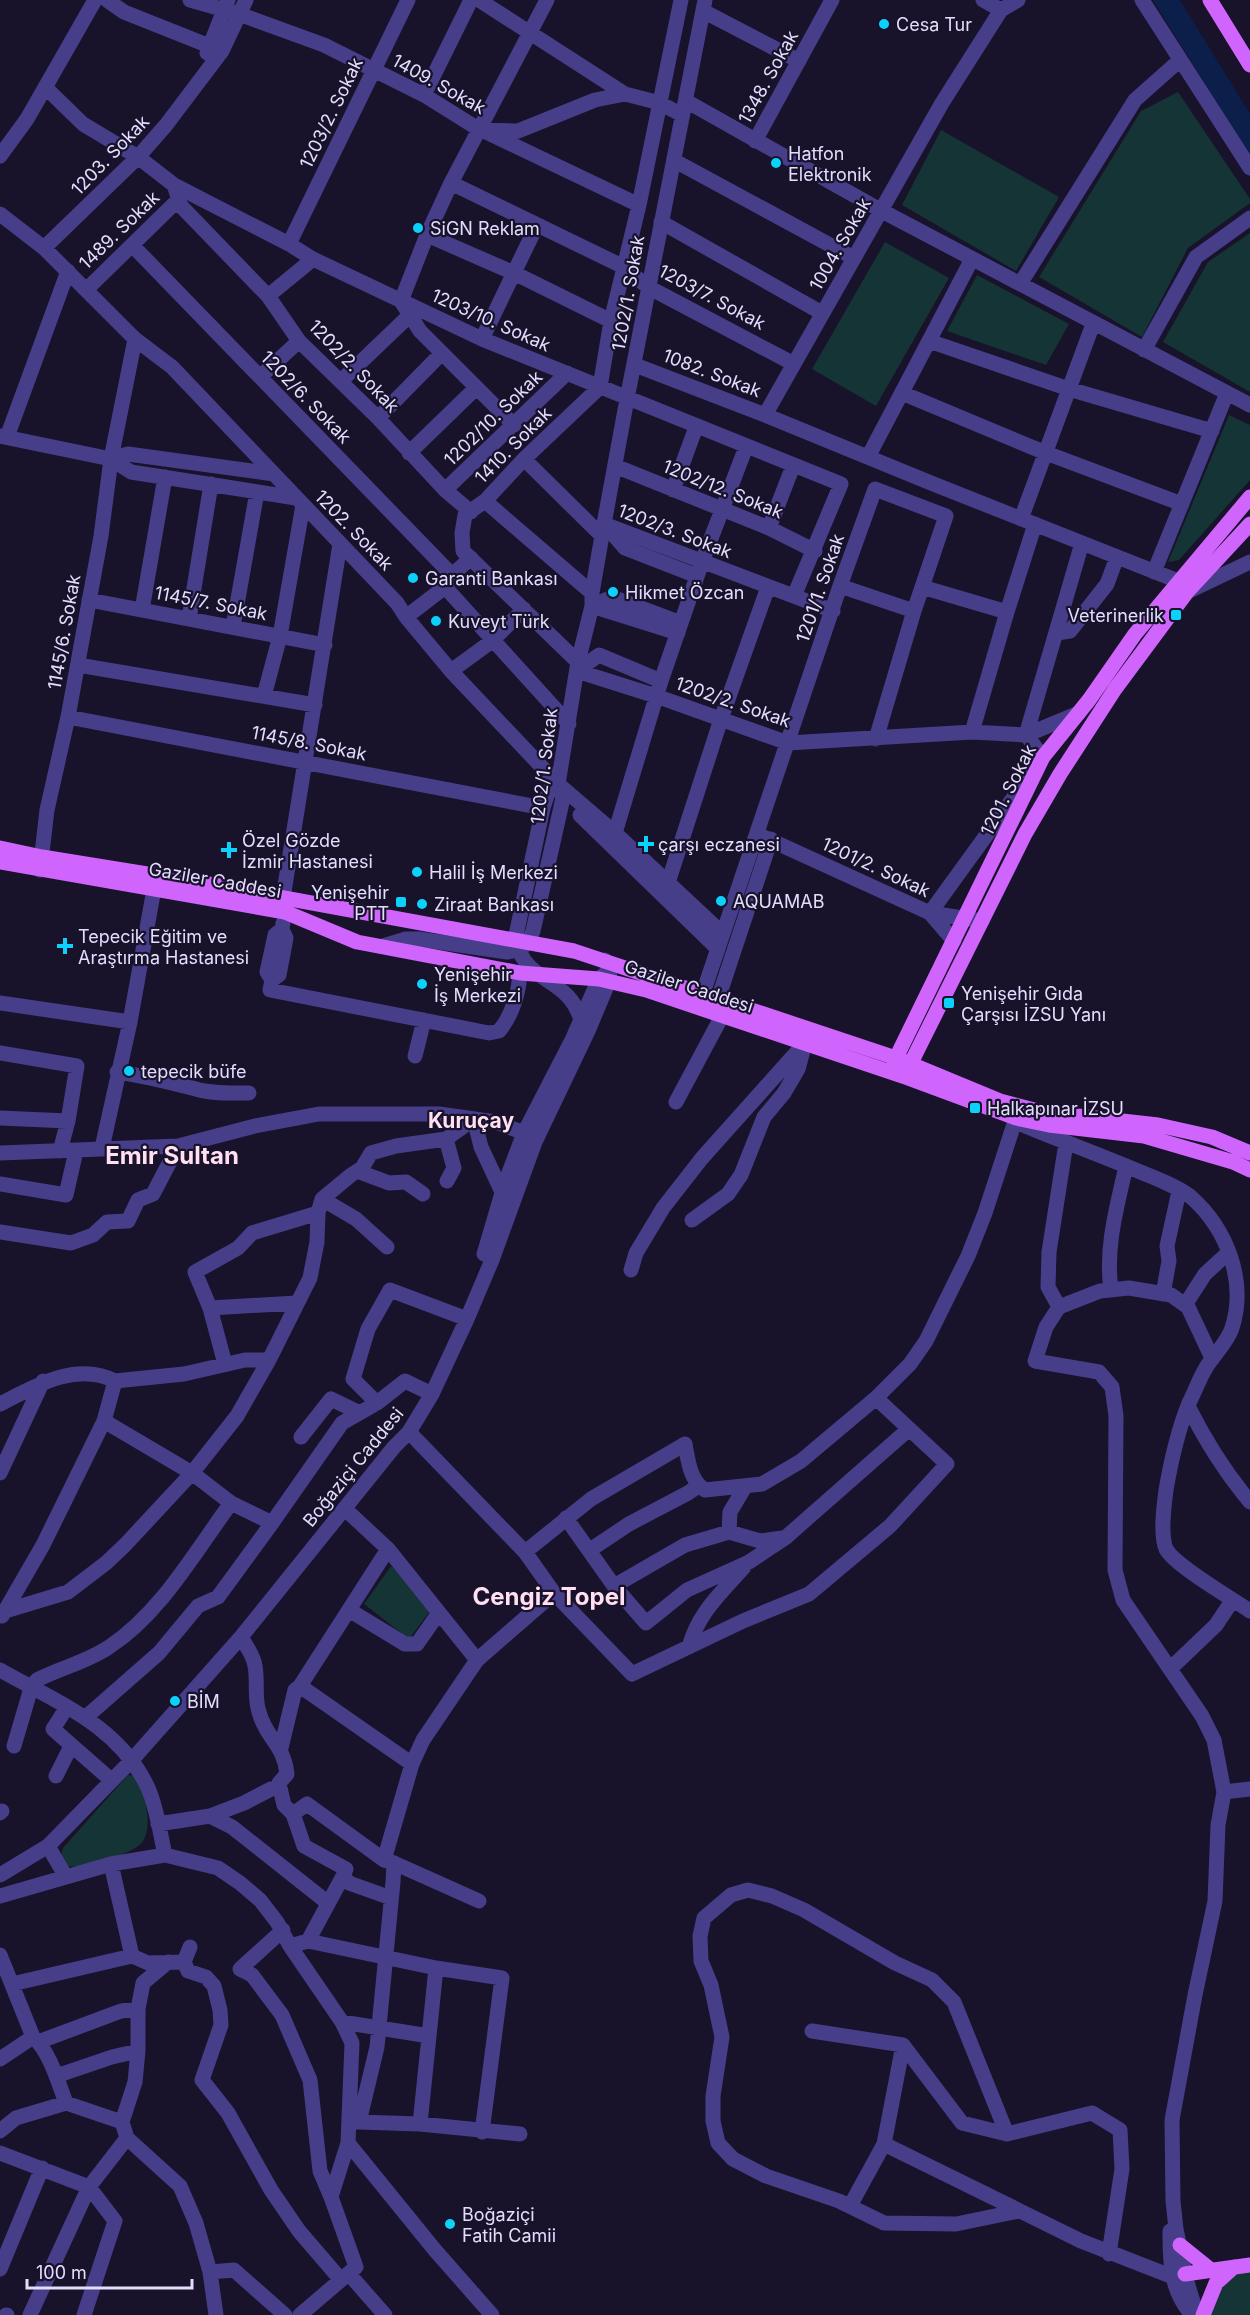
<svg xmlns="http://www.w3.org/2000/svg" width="1250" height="2315" font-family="Inter,sans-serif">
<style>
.green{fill:#153435}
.water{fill:#0c1e4a}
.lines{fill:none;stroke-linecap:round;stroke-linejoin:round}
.minor{stroke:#463e89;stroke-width:15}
.major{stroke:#d065fd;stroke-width:15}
.poi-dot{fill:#0cd1fb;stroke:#18122b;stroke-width:2}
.labels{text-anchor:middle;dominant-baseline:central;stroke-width:4.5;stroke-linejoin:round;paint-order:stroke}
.poi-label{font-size:18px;fill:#e3ddfe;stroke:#18122b;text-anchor:start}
.street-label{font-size:18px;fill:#e3ddfe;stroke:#18122b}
.quarter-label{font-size:21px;font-weight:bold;fill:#ffdff0;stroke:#18122b}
.district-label{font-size:24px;font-weight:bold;fill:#ffdff0;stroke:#18122b}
</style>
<rect width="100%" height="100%" fill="#18122b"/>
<!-- green -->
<path class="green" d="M1178,92L1250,199V203L1188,248L1142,337L1039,277L1141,111Z
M941,130L1059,197L1016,271L902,205Z
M1250,233V392L1163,342L1208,262Z
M885,242L949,278L876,406L812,369Z
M977,275L1069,324L1046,365L947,331Z
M1229,415L1250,425V480L1179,560L1168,562Z
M391,1566L433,1607L409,1639L364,1604Z
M128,1775L137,1776C144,1793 157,1834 137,1847C128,1853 117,1856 106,1859C92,1863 80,1868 65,1866L61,1856L63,1848Z
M1250,2272V2315H1201L1226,2275Z"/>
<!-- water -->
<path class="water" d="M1153,0H1180L1250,114V156Z"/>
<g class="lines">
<!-- minor -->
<path class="minor" d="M107,0L124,12L222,51
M190,0L239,14L324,45L424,95L480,130L518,131L595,100L625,94
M479,0L625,94L660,103L682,115
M983,0L1001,10L1018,0
M1142,0L1250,168
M703,11L799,61
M207,53L228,0
M45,87L83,124L138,157L174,185L289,244L313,259L482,339L841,484L794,596
M424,95L471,0
M686,101L882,211L1250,405
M486,132L639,205
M755,141L832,0
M0,156L27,119L95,0
M675,161L854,258
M451,183L624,267L648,287L794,364
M174,185L181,206L268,296L299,341L378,418L445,490L471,512
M0,214L44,248L135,339L172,367L397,603L406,617L451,671L558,784L615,833L722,933
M661,222L822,313
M427,235L514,273L611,321
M289,244L408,0
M132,245L452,575
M44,248L138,157L166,125L222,51L246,0
M1020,284L1135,100L1180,60
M87,289L179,199
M268,296L313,259
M482,339L537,225
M929,341L1069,389L1212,431
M1144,350L1196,257L1250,218
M635,365L765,415L942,103L1001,10
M260,377L299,341
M341,381L411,314
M902,393L1046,453L1182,504
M765,415L931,483L1178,581
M378,418L442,353
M514,425L420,331L401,301L427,235L451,183L547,0
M0,436L111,459L131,472L296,498
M7,437L68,271
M409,453L476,388
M868,457L972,259
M111,459L128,454L274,474
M524,459L602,536
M615,466L769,528L815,551
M445,490L567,373
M673,490L696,427
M485,501L592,593
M1021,519L1093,324
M604,524L833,611
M606,526L625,548L697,576
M769,528L793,466
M1154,572L1227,393
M840,586L914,611
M445,587L569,724
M922,587L1007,612L972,732
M1187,592L1250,562
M89,600L325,645
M142,610L165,477
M1007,612L1035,524
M406,617L445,587L452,575L471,558
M189,619L211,484
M233,627L257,492
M678,633L592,606L612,597L681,623
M1057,633L1070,631L1107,584L1117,557
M578,662L463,551L462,533L465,515L485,501L524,459L600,387L611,321L639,205L681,0
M78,665L315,705
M451,671L492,641L524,609
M661,681L599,655L577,671L656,696L788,743L972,732L1026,735L1079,713
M264,696L280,636L303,505
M68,717L543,808
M1026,735L1082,543
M558,784L549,790L543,808L515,940C527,985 568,976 581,1020
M580,815L718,949
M615,833L661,681L702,562L746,447
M757,834L930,913L982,921
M40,870L47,810L68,717L101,536L111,459L135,339
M659,892L668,883L721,719L768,587
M283,898L340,544
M930,913L1043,757L1026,735
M930,913L954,941
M282,929L286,938L279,975L272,980L270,990L489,1033L499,1031C512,1016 519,992 520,973
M383,946L406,939H419L507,952C522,950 528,945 533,931L563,798L558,784L578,662L592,606V593L604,524L627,399L705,0
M272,980L267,972L275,935L282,929L283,923
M703,993L840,586L875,489L946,516L914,611L876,739
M718,999L771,839
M0,1003L130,1022
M0,1053L77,1066L68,1121L60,1151
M415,1056L424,1020
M117,1072C146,1076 169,1082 196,1089C213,1094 232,1093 249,1093
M676,1102L722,1016
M0,1118L68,1121
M1016,1122C1056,1139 1098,1154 1138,1171C1155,1178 1177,1186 1191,1197C1227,1229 1247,1281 1232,1328C1228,1341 1215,1354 1207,1366C1200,1377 1195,1391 1189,1403C1178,1430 1171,1461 1166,1490C1164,1505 1160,1535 1166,1549C1175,1566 1233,1599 1250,1611
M446,1139L454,1168L447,1181
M102,1148L130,1022L154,889
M0,1153L178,1146L255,1126L319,1114H439L496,1122L524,1133
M357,1171L389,1183L406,1182L423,1194
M0,1184L66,1195L76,1151
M322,1199L356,1219L387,1247
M692,1220L728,1194L741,1175L764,1117L784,1093L798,1069L804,1047
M0,1232L71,1243L93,1235L107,1222L128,1221L138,1200L153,1194L178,1146
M484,1254L504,1186L524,1133L572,1040L599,979L608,971
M631,1270L636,1253L663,1208L702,1158L804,1044
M1111,1290C1105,1247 1117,1207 1126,1166
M1163,1294L1169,1261L1167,1246L1179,1191
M1185,1305L1205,1274L1229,1252
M1059,1307L1048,1287L1049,1252L1066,1143
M210,1308L297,1303
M225,1364L210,1308L195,1272L238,1248L252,1233L318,1213
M377,1403L353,1379L368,1329L390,1290L467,1319
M0,1404C35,1386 76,1361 115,1381
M1188,1406C1205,1440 1225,1472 1250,1502
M104,1421L192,1473L231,1503L272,1523
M409,1432L525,1552L554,1593L632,1674L743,1621L809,1594L890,1526L947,1464L876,1398
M301,1437L331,1399L358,1412
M0,1473L43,1381
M745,1487L730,1512L729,1532L760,1541L782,1538
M345,1509L388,1549L477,1660
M566,1518L614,1586L646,1623L687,1590L749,1562L785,1538L909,1429
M590,1550L629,1524L688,1493L698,1486
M525,1552L591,1499L685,1444C688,1460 690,1481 705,1490L762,1484L801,1461L876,1398L910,1364L926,1341L968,1256L985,1213L1016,1118
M614,1586L685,1545L729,1532
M349,1610L405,1644H417L438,1614
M5,1611L68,1592L106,1563L125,1545L192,1473L237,1416L269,1360L310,1278L317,1242L318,1213L322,1199L351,1175L362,1168L371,1153L396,1146L446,1139L474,1119L481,1147L502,1192
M2,1616L43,1545L104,1421L115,1381L184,1374L245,1360H269
M689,1647C698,1613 721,1593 744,1567
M1170,1669L1216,1625L1232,1601
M0,1670C56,1702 119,1725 148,1788C157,1808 160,1833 165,1855
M300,1686L412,1764
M67,1707L53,1729L111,1780
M86,1717L159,1653L198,1606L218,1597L272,1523L342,1423L377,1403L405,1381L432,1394
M14,1746L31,1688L37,1680C60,1668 87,1662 109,1647C160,1614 195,1552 231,1503
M281,1748L295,1690L300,1686L388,1549
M56,1776L71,1746
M280,1788L284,1805L293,1814L307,1804L384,1860
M1224,1792L1250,1789
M0,1813L2,1811
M293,1814L304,1846L346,1869L343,1876L349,1883L391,1898
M210,1816L232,1827L328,1903
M158,1824L210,1816L244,1803L271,1789L280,1788L279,1783L287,1774C284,1744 266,1739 259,1712C254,1698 258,1681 255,1666C254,1656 246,1646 241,1637
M48,1846L66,1877
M394,1863L479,1901
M111,1864L132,1956
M0,1875L48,1846L131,1761L241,1637L394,1447L409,1432L432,1394L467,1319L492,1260L535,1142L588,1031L609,981L610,970L605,960
M0,1896L111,1864L165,1855L218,1868L240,1883L260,1900L277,1922L290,1946L342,2022L352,2043L348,2143L434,2249L492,2315
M283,1930L240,1969L252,1975L282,2015L310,2080L320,2171L331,2197
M308,1941L343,1876
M290,1946L308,1941L436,1968L502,1978L482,2132
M0,1955L33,2037C50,2052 58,2082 66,2103
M184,1962L188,1971L206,1977L214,1986L220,2010L221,2025L202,2080L228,2113L271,2190L299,2231L341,2280
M12,1984L132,1956L148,1963L184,1962L190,1947
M342,2022L429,2036
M812,2031L903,2045L962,2123L1007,2134
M38,2042L121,2011L138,2009
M0,2059L33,2037
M56,2076L112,2057L138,2051
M122,2122L135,2082L138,2051V2009L143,1983L168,1962
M420,2124L436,1968
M0,2131L16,2118L66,2103L122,2122L127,2138L180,2186L196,2223L210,2272L216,2315
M520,2134L420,2124L359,2122L377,2047L393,1882L394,1863L384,1860L412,1764L423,1740L477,1660L554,1593
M884,2144L1081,2241L1173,2277L1185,2274
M0,2153L89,2187L115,2221L84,2315
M850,2206L884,2144L903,2045
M1019,2211L956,2224L884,2223L839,2201L766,2176L733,2159L718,2143L713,2121V2096L722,2037L711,1985L701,1961L700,1936L704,1918L731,1895L748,1890L772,1896L804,1910L895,1963L932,1980L954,2002L1007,2134L1092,2113L1120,2130L1122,2169L1109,2254
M1170,2231C1170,2262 1170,2290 1192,2315
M0,2269L42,2168
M210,2272L234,2270L285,2315
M349,2274L385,2315
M6,2315H7
M30,2315L89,2187L127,2138
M300,2315L356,2267L331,2197L348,2143
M1197,2315L1187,2282L1176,2229L1173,2201L1172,2120L1195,1995L1215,1901L1218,1825L1224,1792L1214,1740L1202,1716L1123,1600L1115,1570L1116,1416L1112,1387L1099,1372L1035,1361L1046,1327L1059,1307L1100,1291L1129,1288L1171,1295L1188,1307L1212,1358"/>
<!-- major -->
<path class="major" d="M1210,0L1250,65
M0,848L42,857L203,883L574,951L896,1058L1000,1101L1042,1112L1158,1125L1212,1137L1250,1153
M0,862L285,912L357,942L520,973L599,979L646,990L908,1078L1016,1118L1049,1125L1144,1136L1233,1162L1250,1170
M893,1068L896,1058L1043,757L1089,700L1135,634L1250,497
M909,1073L911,1063L1025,834L1060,774L1115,689L1187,592L1250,524
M1180,2245L1211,2270
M1185,2274L1250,2265
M1203,2315L1216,2283L1234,2267"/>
</g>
<!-- markers -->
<g class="poi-dot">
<circle cx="884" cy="24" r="6"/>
<circle cx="776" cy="163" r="6"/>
<circle cx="418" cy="228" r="6"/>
<circle cx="413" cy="578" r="6"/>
<circle cx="613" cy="592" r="6"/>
<rect x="1170" y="609" width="12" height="12" rx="3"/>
<circle cx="436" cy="621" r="6"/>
<path d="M643 835h6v6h6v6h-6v6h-6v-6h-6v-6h6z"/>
<path d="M226 841h6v6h6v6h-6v6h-6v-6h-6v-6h6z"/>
<circle cx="417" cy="872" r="6"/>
<circle cx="721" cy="901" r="6"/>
<rect x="395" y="896" width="12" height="12" rx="3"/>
<circle cx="422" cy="904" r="6"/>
<path d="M62 937h6v6h6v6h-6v6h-6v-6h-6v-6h6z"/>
<circle cx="422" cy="984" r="6"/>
<rect x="943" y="997" width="12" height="12" rx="3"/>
<circle cx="129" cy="1071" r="6"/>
<rect x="969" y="1102" width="12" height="12" rx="3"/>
<circle cx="175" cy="1701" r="6"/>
<circle cx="450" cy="2224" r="6"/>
</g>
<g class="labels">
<!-- poi labels -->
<g class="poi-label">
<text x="896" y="24">Cesa Tur</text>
<text x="788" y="153">Hatfon<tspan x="788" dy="21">Elektronik</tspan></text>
<text x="430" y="228">SiGN Reklam</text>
<text x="425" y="578">Garanti Bankası</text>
<text x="625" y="592">Hikmet Özcan</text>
<text x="1164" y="615" text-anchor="end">Veterinerlik</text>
<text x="448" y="621">Kuveyt Türk</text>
<text x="242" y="840">Özel Gözde<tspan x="242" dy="21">İzmir Hastanesi</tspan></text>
<text x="658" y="844">çarşı eczanesi</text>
<text x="429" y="872">Halil İş Merkezi</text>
<text x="389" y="892" text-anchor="end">Yenişehir<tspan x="389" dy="21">PTT</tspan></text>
<text x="733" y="901">AQUAMAB</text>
<text x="434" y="904">Ziraat Bankası</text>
<text x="78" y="936">Tepecik Eğitim ve<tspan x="78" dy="21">Araştırma Hastanesi</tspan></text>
<text x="434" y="974">Yenişehir<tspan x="434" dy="21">İş Merkezi</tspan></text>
<text x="961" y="993">Yenişehir Gıda<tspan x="961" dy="21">Çarşısı İZSU Yanı</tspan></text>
<text x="141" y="1071">tepecik büfe</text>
<text x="987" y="1108">Halkapınar İZSU</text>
<text x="187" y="1701">BİM</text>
<text x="462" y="2214">Boğaziçi<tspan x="462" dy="21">Fatih Camii</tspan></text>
</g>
<!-- street labels -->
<g class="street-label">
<text transform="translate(768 77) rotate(-61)">1348. Sokak</text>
<text transform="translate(439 84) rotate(29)">1409. Sokak</text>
<text transform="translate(331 113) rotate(-64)">1203/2. Sokak</text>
<text transform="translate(110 155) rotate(-46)">1203. Sokak</text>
<text transform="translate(119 230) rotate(-44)">1489. Sokak</text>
<text transform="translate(840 244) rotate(-60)">1004. Sokak</text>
<text transform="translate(628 293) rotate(-80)">1202/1. Sokak</text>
<text transform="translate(712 297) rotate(28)">1203/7. Sokak</text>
<text transform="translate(491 320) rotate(24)">1203/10. Sokak</text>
<text transform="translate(354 366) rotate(46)">1202/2. Sokak</text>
<text transform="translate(712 373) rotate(21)">1082. Sokak</text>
<text transform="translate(306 397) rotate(46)">1202/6. Sokak</text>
<text transform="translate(493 418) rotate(-44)">1202/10. Sokak</text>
<text transform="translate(513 445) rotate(-45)">1410. Sokak</text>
<text transform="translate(723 489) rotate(22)">1202/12. Sokak</text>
<text transform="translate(354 530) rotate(46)">1202. Sokak</text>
<text transform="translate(675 531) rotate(21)">1202/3. Sokak</text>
<text transform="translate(820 588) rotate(-71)">1201/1. Sokak</text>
<text transform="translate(211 603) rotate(11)">1145/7. Sokak</text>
<text transform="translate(64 632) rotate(-80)">1145/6. Sokak</text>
<text transform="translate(733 702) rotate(19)">1202/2. Sokak</text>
<text transform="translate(309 743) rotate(11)">1145/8. Sokak</text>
<text transform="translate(544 766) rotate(-83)">1202/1. Sokak</text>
<text transform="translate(1008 790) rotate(-63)">1201. Sokak</text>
<text transform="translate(876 867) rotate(25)">1201/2. Sokak</text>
<text transform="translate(215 880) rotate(10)">Gaziler Caddesi</text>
<text transform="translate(689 986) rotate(18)">Gaziler Caddesi</text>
<text transform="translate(353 1467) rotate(-51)">Boğaziçi Caddesi</text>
</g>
<!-- quarter labels -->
<g class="quarter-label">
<text x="471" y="1120">Kuruçay</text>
</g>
<!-- district labels -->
<g class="district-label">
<text x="172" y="1155">Emir Sultan</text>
<text x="549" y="1596">Cengiz Topel</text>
</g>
</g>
<!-- scale -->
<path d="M27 2279v9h165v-9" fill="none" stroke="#e3ddfe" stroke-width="3"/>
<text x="36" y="2279" font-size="18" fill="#e3ddfe" stroke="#18122b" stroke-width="4.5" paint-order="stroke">100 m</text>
</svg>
